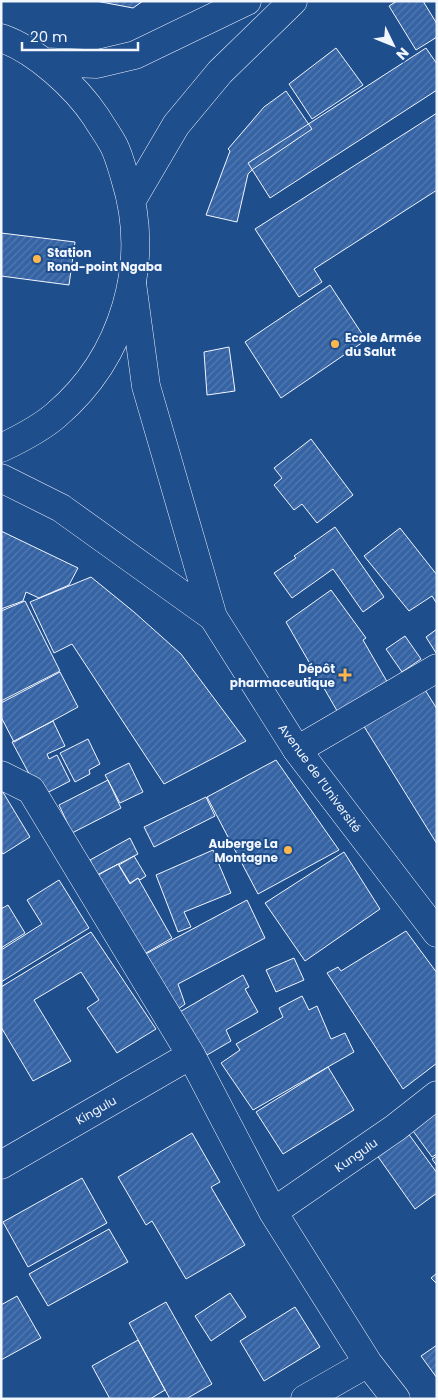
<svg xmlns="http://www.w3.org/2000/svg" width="438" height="1400" font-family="Poppins,sans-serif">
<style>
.building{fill:url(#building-hatch);stroke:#f2f6ff}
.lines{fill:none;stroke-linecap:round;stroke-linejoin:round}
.minor-casing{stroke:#f2f6ff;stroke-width:29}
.major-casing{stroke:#f2f6ff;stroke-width:29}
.highway-casing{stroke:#f2f6ff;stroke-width:29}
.minor{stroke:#1f4e8c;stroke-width:28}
.major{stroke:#1f4e8c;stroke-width:28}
.highway{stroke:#1f4e8c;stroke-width:28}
.poi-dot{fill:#ffb74d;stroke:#1f4e8c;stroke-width:2}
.labels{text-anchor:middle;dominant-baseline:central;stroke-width:4;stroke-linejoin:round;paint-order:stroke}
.poi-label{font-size:12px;font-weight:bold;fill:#f2f6ff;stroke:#1f4e8c;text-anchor:start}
.street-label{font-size:12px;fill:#f2f6ff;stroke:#1f4e8c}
</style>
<defs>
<pattern id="building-hatch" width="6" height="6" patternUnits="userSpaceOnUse" patternTransform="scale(1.25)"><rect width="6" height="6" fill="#3563a3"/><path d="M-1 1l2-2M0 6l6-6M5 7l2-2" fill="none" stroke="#537ab1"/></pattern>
</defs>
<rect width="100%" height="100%" fill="#1f4e8c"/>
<!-- building -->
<path class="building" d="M96,1H143L133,8Z
M397,1H423L437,24V37L416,50L389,6Z
M336,48L363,85L312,119L289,84Z
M426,48L437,64V90L270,198L248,163Z
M286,91L312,129L253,169L248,174L237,222L206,215L230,151L228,149L264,107Z
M437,113V190L314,269L322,282L299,297L255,229Z
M1,233L75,242L69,285L1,276Z
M330,285L366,340L281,398L245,342Z
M229,347L235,391L207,395L204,352Z
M311,439L353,495L317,523L302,504L294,510L274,485L282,478L274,468Z
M335,527L384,597L363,612L333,569L292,598L274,573L296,558L294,556Z
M400,528L437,575V604L432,596L409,611L364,556Z
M1,531L78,568L69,585L39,598L26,592L23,601L1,609Z
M91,577L134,612L181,654L246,741L164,784L72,644L54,653L30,602Z
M331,590L366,638L363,640L393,692L344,723L286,622Z
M25,601L60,671L1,701V611Z
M437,629V653H436L426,637Z
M405,636L421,659L402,672L386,649Z
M60,672L78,707L14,742L1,717V703Z
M422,685L437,709V844L360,720Z
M53,721L65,746L47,754L49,759L57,755L70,781L41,796L12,742Z
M88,739L100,764L89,770L90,774L75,782L60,753Z
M276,760L339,850L258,894L207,797Z
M129,763L143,792L120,803L105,775Z
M108,780L121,808L72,833L59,805Z
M1,789L30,837L3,854L1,851Z
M206,797L215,816L154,847L144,827Z
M130,838L138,854L97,875L90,860Z
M213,850L231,893L184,912L191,927L178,932L156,875Z
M344,852L380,909L305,961L265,903Z
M134,856L146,876L140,880L138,878L130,883L119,865Z
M118,864L130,884L138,878L172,938L139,957L91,879Z
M59,880L89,928L1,982V950L42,924L27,900Z
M247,900L265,938L178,984L185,1004L174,1012L140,957Z
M8,905L25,933L1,948V909Z
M406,931L437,973V1063L403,1089L327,973L338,967L341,971Z
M91,932L156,1029L117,1053L87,1008L99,1000L81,972L34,1000L71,1061L33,1081L1,1027V987Z
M294,958L304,980L276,992L266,970Z
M243,975L249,987L245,989L258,1012L226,1030L231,1041L207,1055L201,1045L198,1047L178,1013Z
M302,996L309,1010L317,1006L331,1039L345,1033L354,1052L253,1110L221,1063L240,1050L236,1044L283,1017L279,1008Z
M328,1067L354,1110L283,1154L256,1112Z
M437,1104V1154L432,1157L408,1124Z
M405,1129L437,1173V1193L415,1209L374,1151Z
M192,1133L220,1182L211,1187L245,1245L186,1279L152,1221L146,1225L118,1177Z
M437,1156V1166L432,1159Z
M82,1178L107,1223L28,1267L3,1222Z
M109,1229L128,1262L48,1306L29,1274Z
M437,1273V1284L431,1278Z
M230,1293L246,1317L211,1341L195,1316Z
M17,1296L41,1338L1,1360V1305Z
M166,1302L212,1384L186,1399H170L129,1323Z
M295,1307L320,1347L264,1381L240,1341Z
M138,1340L165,1390L150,1399H110L92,1366Z
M437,1345V1378L421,1356Z"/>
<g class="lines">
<defs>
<path id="minor" d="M297,750L437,668
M1,775L31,790L191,1055L273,1212L368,1363L396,1399
M1,1165L191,1055
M273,1212L395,1128L437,1095
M305,1399L368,1363"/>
<path id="major" d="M132,283L146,386L213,617L297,750L437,933
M1,478L61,508L213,617"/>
<path id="highway" d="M1,38C36,50 76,87 96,117C102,127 109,136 114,146C119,156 122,168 125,178C152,263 124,357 56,415C40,429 20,439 1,448
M44,62L97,64L135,55L247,1
M132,200L176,125L220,72L293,1"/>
</defs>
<!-- minor casing -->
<use href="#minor" class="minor-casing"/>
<!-- major casing -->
<use href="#major" class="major-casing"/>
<!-- highway casing -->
<use href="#highway" class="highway-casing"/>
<!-- minor -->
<use href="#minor" class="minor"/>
<!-- major -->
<use href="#major" class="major"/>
<!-- highway -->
<use href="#highway" class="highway"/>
</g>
<!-- markers -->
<g class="poi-dot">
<circle cx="37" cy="259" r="5"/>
<circle cx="335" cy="344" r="5"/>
<path d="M342.5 667.5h5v5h5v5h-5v5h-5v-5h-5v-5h5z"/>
<circle cx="288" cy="850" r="5"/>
</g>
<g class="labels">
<!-- poi labels -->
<g class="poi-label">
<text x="47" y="252">Station<tspan x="47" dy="14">Rond-point Ngaba</tspan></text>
<text x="345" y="337">Ecole Armée<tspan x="345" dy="14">du Salut</tspan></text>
<text x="335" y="668" text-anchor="end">Dépôt<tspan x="335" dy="14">pharmaceutique</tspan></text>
<text x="278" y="843" text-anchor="end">Auberge La<tspan x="278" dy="14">Montagne</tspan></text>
</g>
<!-- street labels -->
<g class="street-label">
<text transform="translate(320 778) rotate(54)">Avenue de l’Université</text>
<text transform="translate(96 1110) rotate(-30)">Kingulu</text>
<text transform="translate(356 1155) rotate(-35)">Kungulu</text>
</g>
</g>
<!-- border -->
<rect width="438" height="1400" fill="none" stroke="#f2f6ff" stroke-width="5"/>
<!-- north arrow -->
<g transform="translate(393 45) rotate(133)" stroke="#1f4e8c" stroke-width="4" paint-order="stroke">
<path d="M0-4L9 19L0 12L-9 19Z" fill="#f2f6ff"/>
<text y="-8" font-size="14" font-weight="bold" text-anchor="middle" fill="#f2f6ff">N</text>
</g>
<!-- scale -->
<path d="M22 42v8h116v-8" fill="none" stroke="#f2f6ff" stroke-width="2.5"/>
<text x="30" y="42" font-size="15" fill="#f2f6ff" stroke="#1f4e8c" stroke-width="4" paint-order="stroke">20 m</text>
</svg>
